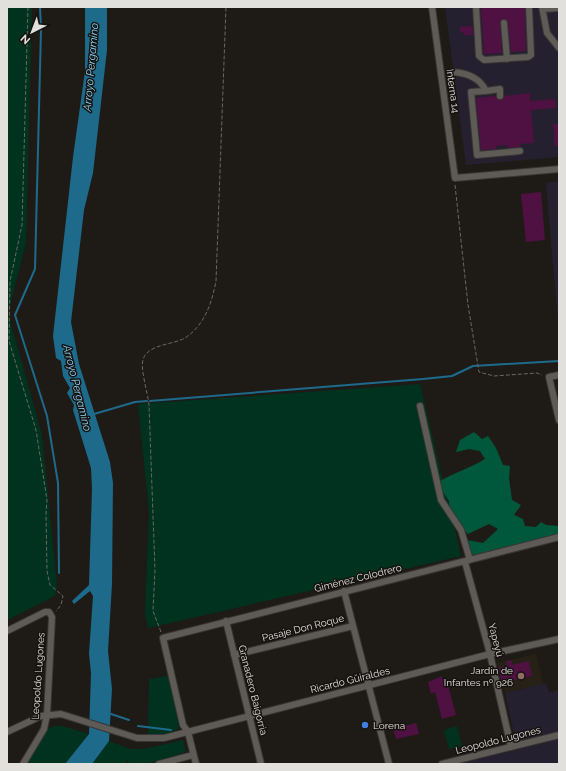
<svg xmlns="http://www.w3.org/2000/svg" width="566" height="771" font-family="Raleway,sans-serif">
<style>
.industrial{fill:#25202f}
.built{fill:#272017}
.green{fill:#003220}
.forest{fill:#00583c}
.water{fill:#1d6a8a}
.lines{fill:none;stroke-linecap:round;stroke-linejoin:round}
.stream{stroke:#1d6a8a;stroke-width:2}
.building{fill:#4f1141}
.minor-casing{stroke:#383634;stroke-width:8}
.path{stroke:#6a6864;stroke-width:1;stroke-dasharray:4 2;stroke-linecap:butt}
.minor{stroke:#5e5a56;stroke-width:6}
.education-dot{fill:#8d6e63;stroke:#15120f;stroke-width:1.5}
.shop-dot{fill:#3f7fe0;stroke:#15120f;stroke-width:1.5}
.labels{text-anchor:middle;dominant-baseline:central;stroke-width:3;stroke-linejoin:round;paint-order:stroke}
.street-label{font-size:10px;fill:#e2e0dd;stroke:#15120f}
.poi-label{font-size:10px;fill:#e2e0dd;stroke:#15120f;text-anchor:end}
.water-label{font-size:11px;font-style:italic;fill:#93d8fa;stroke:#15120f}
</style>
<rect width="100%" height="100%" fill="#1e1b17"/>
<!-- industrial -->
<path class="industrial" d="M445,7H559V157L466,165Z
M559,181V334L546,183Z
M546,683L549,692L559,690V731L516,742L505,693Z
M559,739V764H455L515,750Z"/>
<!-- built -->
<path class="built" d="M536,654L543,684L505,693L497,663Z"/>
<!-- green -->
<path class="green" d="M7,7H32L26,243L8,313L42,435L57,584L55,596L7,620Z
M420,384L461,556L148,628L145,614L149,512L138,404Z
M168,676L179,725L178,729L168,734L148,736L149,679Z
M54,726H62L89,734L65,764H25L47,729Z
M457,726L462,746L449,749L444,730Z
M183,740L186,752L146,764H130L127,760L125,764H92L109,741L130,749H144Z"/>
<!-- forest -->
<path class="forest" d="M474,432L482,439L488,436L496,448L503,465L510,466L509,478L512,500L521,505L514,515L523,519L525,526L536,527L541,522L546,525L559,526V534L547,539L473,557L468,551L467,540L483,543L498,529L489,524L468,534L450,514L449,501L437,483C452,473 469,469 485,459L480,451L469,449L456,452L460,440Z"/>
<!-- water -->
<path class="water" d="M85,7H107V50L93,173L84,210L71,322L79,364L110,462L113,483L112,584L108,651L112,689L109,741L92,764H65L89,734L91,673L89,654L93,596L90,591L74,604L72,601L89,585L92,489L91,468L73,410L74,405L67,393L70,388L63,376L61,361L56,358L53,336L73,157L85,71Z"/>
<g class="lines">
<!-- stream -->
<path class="stream" d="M40,7L41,29L35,269L15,315L47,416L58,483L59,573
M150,401L423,379L452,376L473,366L559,361
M94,414L135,402L147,401
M108,713L129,720
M138,726L171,730"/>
</g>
<!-- building -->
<path class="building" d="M481,7H525L526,51L511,52L508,22L504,19L500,23L502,53L484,54Z
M472,26L473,35H464V32L460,33V27Z
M530,93V101L555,99L556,108L531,110L534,143L520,144V147L508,148V145L496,146V149L481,150L476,98L496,96L500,100L504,96Z
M553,124H559V146H555Z
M541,192L545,240L526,242L521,194Z
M511,660L512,665L529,661L532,676L502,683L498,668L507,666L506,661Z
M442,676V679L446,678L456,715L442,719L435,692L431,694L428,682Z
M416,723L419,734L396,739L393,729Z"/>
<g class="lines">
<defs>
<path id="minor" d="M432,7L455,178L559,169
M476,7L479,56L484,60L528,57L531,55L529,7
M542,7L547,33L559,48
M543,9L559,8
M504,23L507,59
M453,72C467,73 480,78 486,91L500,89V96
M486,91L471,92L477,155L520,151
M559,375L549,377L559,420
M420,406L441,500L461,530L470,560
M465,562L490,654L511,747
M344,591L389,764
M226,621L261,764
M7,631L45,612H49L52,617L47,715L44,729L23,764
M234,655L353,626
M7,732L41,716L61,714L137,738H164L490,654L559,639
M159,764L193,755
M196,764L188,732L183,725L163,638L559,537
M442,764L559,735"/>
</defs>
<!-- minor casing -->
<use href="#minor" class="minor-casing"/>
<!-- path -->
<path class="path" d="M28,7L22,225L10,281L9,341L36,430L47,500L46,513L47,571L50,585L63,596L61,605L56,611
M455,185L468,305L479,372L494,376L537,373L542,375
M161,632L153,611L155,570L149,405C148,394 140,368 143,360C147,344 173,345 185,338C205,325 212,302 216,281L226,7"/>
<!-- minor -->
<use href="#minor" class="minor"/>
</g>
<!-- markers -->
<circle class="education-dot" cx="521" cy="676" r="4"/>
<circle class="shop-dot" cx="365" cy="725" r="4"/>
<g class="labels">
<!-- street labels -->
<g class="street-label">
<text transform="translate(453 91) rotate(82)">Interna 14</text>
<text transform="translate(358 578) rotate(-14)">Giménez Colodrero</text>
<text transform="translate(303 628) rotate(-14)">Pasaje Don Roque</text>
<text transform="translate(496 640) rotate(75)">Yapeyú</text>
<text transform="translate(38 676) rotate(-86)">Leopoldo Lugones</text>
<text transform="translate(350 680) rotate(-14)">Ricardo Güiraldes</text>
<text transform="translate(253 690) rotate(76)">Granadero Baigorria</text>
<text transform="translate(498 740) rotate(-14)">Leopoldo Lugones</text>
</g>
<!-- poi labels -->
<g class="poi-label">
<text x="513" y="670">Jardín de<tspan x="513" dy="12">Infantes nº 926</tspan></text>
<text x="373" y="725" text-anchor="start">Lorena</text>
</g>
<!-- water labels -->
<g class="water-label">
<text transform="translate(91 67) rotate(-85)">Arroyo Pergamino</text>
<text transform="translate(77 388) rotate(76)">Arroyo Pergamino</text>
</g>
</g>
<!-- border -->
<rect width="566" height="771" fill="none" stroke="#e2e0dd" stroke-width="16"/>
<!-- north arrow -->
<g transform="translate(32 32) rotate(222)" stroke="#15120f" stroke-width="3" paint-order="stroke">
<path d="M0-3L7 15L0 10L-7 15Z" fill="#e2e0dd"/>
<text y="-6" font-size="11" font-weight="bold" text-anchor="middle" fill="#e2e0dd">N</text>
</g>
</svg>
